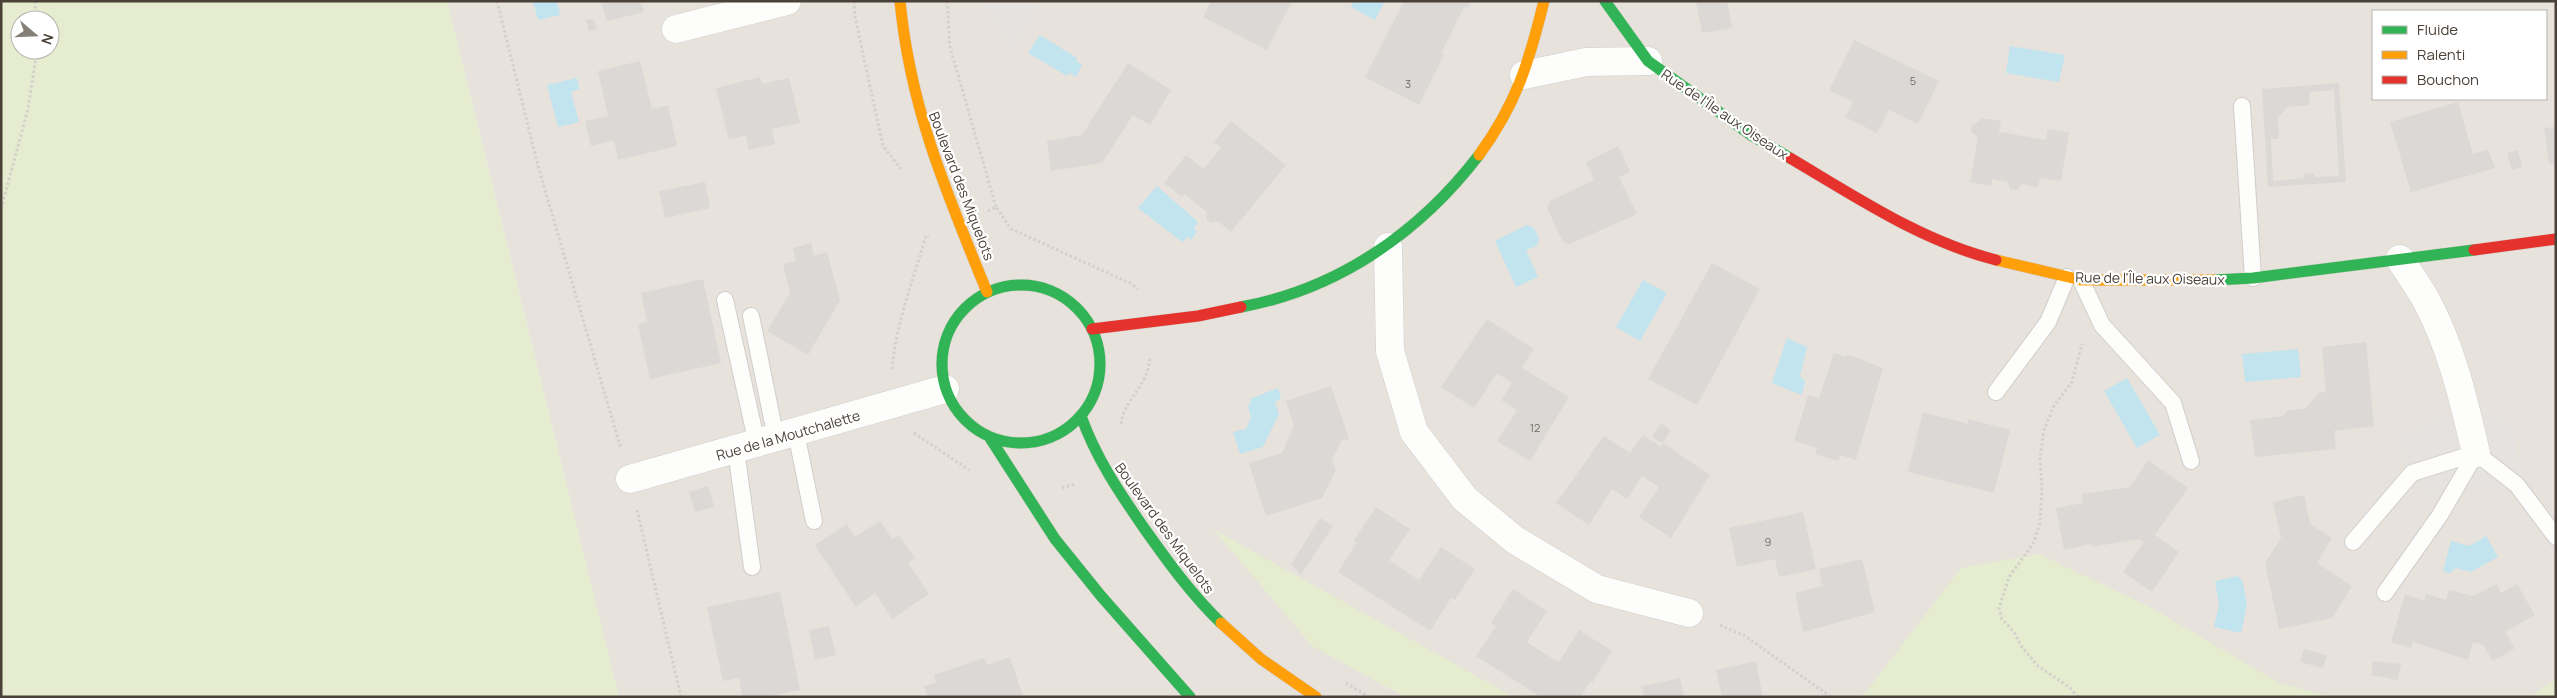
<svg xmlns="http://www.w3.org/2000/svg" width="2557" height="698" font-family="Manrope,sans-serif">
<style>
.residential{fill:#e7e2dc;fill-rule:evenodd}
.green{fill:#e5eccf;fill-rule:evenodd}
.parking{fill:#e5e2df}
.water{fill:#c1e4ef}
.building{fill:#dbd8d5;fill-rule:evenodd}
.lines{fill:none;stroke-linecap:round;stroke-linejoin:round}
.lane-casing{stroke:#d1cecb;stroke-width:18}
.street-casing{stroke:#d1cecb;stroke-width:29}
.fast-casing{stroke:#d4cec6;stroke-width:12}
.slow-casing{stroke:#d4cec6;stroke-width:12}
.jam-casing{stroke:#d4cec6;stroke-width:12}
.path{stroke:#d3d1cc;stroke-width:3;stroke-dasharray:2.5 2.5;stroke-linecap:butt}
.lane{stroke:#fdfdfc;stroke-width:16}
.street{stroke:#fdfdfc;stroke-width:28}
.fast{stroke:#30b455;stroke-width:11}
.slow{stroke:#ff9f0a;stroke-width:11}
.jam{stroke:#e5322d;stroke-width:11}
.labels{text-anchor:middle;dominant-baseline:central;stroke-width:4.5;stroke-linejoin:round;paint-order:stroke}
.number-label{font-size:11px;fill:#706862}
.street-label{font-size:14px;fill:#4a4139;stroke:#fff}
</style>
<rect width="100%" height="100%" fill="#f3f1ee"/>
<!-- residential -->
<path class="residential" d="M447,1H2556V697H619ZM2373,11H2546V99H2373Z"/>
<!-- green -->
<path class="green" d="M1,1H447L619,697H1ZM20,20H50V50H20Z
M1213,529L1514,697H1405L1312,646Z
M2039,554L2152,608L2279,683L2332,697H1862L1961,568Z
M2556,679V697H2530Z"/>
<!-- parking -->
<path class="parking" d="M984,1H1031L1038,8L1012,52Z
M2466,407L2514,424L2517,459L2521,481L2515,487L2427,494L2403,460L2399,435Z"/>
<!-- water -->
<path class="water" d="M533,1H557L560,15L538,20Z
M1354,1H1385L1375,20L1351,7Z
M1040,35L1077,58L1076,61L1082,65L1076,77L1070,73L1067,76L1028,53Z
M2010,46L2065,55L2059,82L2006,73Z
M577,78L579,89L571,92L579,122L558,127L547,85Z
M1157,186L1198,222L1194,228L1197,232L1191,240L1187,237L1182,242L1138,208Z
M1527,225L1534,228L1539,238L1537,246L1526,250L1538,277L1516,287L1495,241Z
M1643,280L1667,293L1640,341L1616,327Z
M1787,338L1807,347L1800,376L1805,381L1802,395L1772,383Z
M2298,349L2301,377L2245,382L2242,354Z
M2127,378L2160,435L2137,448L2104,391Z
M1278,388L1281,399L1275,402L1279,414L1263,447L1240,454L1233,432L1246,429L1251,418L1248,407L1252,398Z
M2486,536L2498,557L2471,572L2456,568L2450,573L2443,571L2451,541L2469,546Z
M2237,576L2242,580L2247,604L2241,633L2214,627L2219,604L2215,581Z"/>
<!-- building -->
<path class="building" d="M601,1H641L644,12L607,21Z
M1211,1H1292L1267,50L1203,17Z
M1404,1H1471L1468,8L1464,7L1441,54L1444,55L1419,105L1365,77Z
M1696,1H1727L1732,28L1702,33Z
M594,19L597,29L589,31L586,20Z
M1854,40L1939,81L1918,124L1889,110L1877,133L1845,117L1853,102L1829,90Z
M640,61L652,109L668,105L677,146L618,160L614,140L591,146L585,121L608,116L598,71Z
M1128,63L1171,90L1150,125L1133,115L1102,163L1051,171L1047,141L1082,135Z
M760,77L762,84L789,78L800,123L772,129L775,144L749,150L746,135L729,140L716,88Z
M2339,83L2346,182L2268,187L2262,89ZM2334,90L2339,176L2315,177L2314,173L2304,174L2305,178L2273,181L2271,139H2279L2278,117L2288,107L2310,105L2309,92Z
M2458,102L2473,154L2488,149L2495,168L2411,192L2390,122Z
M1980,118L2001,121L1999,132L2046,140L2048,129L2069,132L2061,181L2040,178L2038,187L2022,184L2017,190L2010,189L2008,182L1992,179L1991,186L1970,182L1978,137L1971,132L1972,125L1979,122Z
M1231,121L1286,165L1231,232L1218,221L1211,223L1207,220L1206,211L1184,194L1182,197L1164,183L1186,155L1204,169L1221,148L1214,142Z
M2556,127V164H2549L2544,128Z
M1618,146L1630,172L1619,177L1637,214L1570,244L1563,242L1547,208L1550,201L1594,180L1586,162Z
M2518,150L2522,167L2512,170L2507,153Z
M705,182L710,208L665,218L659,191Z
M811,243L814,256L827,252L840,300L808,355L767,331L790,293L783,264L796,261L793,248Z
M1712,263L1760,289L1697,405L1648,379Z
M703,279L721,363L650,379L638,324L647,322L641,293Z
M1487,319L1534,349L1522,368L1569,397L1530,461L1497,441L1517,410L1501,400L1512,383L1497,373L1474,408L1441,387Z
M2366,342L2374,426L2334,431L2336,449L2255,457L2250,420L2283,416L2288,410L2305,409L2319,393L2326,392L2322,347Z
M1834,353L1847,357V354L1883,368L1856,460L1840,455L1838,461L1815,454L1817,448L1794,441L1808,395L1819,398Z
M1331,386L1349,439L1341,441L1332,461L1336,470L1331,481L1322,498L1266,516L1249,463L1282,453L1294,426L1286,401Z
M1923,412L1968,424V419L2010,430L1994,493L1908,472Z
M1661,423L1671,430L1663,443L1652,437Z
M1643,435L1661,447L1663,443L1710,475L1671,538L1639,517L1659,487L1642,476L1627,499L1612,489L1589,525L1556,503L1604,436L1630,453Z
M2148,460L2188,488L2155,535L2179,552L2152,592L2123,572L2144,542L2139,539L2092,547L2091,544L2064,550L2056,508L2083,503L2082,494L2130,487Z
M708,486L714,507L695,512L689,492Z
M2304,495L2310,524L2332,538L2317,563L2352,586L2332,618L2279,629L2265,563L2281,538L2273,502Z
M1376,507L1410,529L1389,560L1419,580L1441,547L1475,569L1455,600L1451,598L1430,631L1338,572L1357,542L1354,540Z
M1803,512L1816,569L1779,577L1775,559L1737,567L1729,528Z
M1320,518L1333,526L1301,575L1291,565Z
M880,521L892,539L899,535L915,558L908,563L929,594L892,619L875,593L856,607L815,545L847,524L855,537Z
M1862,559L1875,612L1803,632L1795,593L1822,586L1819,569Z
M2497,584L2501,593L2517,584L2535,615L2505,632L2515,648L2493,661L2483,645L2473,642L2468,660L2413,642L2411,648L2391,642L2405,594L2424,601L2426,594L2446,600L2449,590L2473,596Z
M1513,589L1547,611L1527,642L1542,652L1559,662L1579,630L1612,651L1592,683L1590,682L1580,697H1541L1476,656L1496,626L1491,623Z
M780,592L800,690L765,697H742L739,678L723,681L707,607Z
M829,626L836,655L815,660L809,630Z
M2304,649L2327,655L2323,668L2300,662Z
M1010,657L1023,697H928L924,686L936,683L934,675L984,658L988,665Z
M1756,661L1763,697H1722L1716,670Z
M2373,661L2401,664L2398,680L2371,675Z
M1680,678L1684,697H1644L1642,686Z"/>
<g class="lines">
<defs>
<path id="lane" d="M2242,106L2253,278
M2081,280L2102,325L2173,403L2191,461
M725,300L757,444
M751,316L776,438
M1996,392L2048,322L2067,277
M796,433L814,521
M736,450L752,567
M2476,453L2517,485L2556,537
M2353,542L2412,473L2476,453
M2385,593L2440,515L2476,453"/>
<path id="street" d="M676,29L787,1
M1524,75L1586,62L1648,61
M1388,247L1390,351L1414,432L1465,499L1515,540L1597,589L1689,613
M2400,259C2408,272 2417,284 2425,298C2451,345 2464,401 2476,453
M630,479L945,389"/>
<path id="fast" d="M1605,1L1648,61L1751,135L1790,158
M2215,280L2253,278L2474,250
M942 364a79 79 0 1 1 158 0a79 79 0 1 1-158 0Z
M1241,307C1339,289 1420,232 1479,155
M1081,416C1096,458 1119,492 1144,528C1168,562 1192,595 1221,623
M990,438L1055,539L1101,596L1190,697"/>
<path id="slow" d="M900,1C910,108 947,194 987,292
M1479,155C1517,103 1529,62 1544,1
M1996,260L2081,280H2215
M1221,623L1261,659L1316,697"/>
<path id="jam" d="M1790,158C1856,197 1921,241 1996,260
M2474,250L2556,239
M1092,329L1198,316L1241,307"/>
</defs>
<!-- lane casing -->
<use href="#lane" class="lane-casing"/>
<!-- street casing -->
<use href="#street" class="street-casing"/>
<!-- fast casing -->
<use href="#fast" class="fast-casing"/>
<!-- slow casing -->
<use href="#slow" class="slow-casing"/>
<!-- jam casing -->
<use href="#jam" class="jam-casing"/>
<!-- path -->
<path class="path" d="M35,1L36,20
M497,1L538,166L621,449
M854,1L855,17L883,146L901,169
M947,1L950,47L996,207
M1,209L28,109L37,50
M988,211L996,207L1011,229L1130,283L1138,289
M892,369C896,324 913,280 926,236L929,235
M1121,424C1125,396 1148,389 1150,356
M914,433L969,470
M1062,488L1075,484
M637,510L681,697
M1720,625L1745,636L1831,697
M1346,683L1369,697
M2078,697L2069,687L2038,666L2021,646L2014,632L2002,619L1999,608L2009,577L2033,544L2040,523L2042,488L2040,458L2044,430L2054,406L2072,382L2082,344"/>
<!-- lane -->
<use href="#lane" class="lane"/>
<!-- street -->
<use href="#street" class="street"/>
<!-- fast -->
<use href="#fast" class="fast"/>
<!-- slow -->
<use href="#slow" class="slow"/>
<!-- jam -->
<use href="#jam" class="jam"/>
</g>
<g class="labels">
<!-- number labels -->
<g class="number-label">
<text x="1913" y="80">5</text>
<text x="1408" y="83">3</text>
<text x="1535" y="427">12</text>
<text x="1768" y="541">9</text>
</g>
<!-- street labels -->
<g class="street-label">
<text transform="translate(1725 114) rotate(34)">Rue de l'Île aux Oiseaux</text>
<text transform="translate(962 186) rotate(69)">Boulevard des Miquelots</text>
<text transform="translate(2150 278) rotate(1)">Rue de l'Île aux Oiseaux</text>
<text transform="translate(788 435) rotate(-16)">Rue de la Moutchalette</text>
<text transform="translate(1165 528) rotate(54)">Boulevard des Miquelots</text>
</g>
</g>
<!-- border -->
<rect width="2557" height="698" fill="none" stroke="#4a4139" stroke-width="5"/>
<!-- legend -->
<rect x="2372" y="10" width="175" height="90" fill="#ffffff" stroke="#b7b3b0"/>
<rect x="2382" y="26" width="25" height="8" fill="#30b455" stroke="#b7b3b0"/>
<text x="2417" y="35" font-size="15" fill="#4a4139">Fluide</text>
<rect x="2382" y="51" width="25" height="8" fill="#ff9f0a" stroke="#b7b3b0"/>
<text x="2417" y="60" font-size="15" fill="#4a4139">Ralenti</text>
<rect x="2382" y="76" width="25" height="8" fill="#e5322d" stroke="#b7b3b0"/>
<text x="2417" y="85" font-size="15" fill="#4a4139">Bouchon</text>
<!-- north arrow -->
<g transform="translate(35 35) rotate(109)"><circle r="24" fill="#ffffff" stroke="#b7b3b0"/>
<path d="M0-4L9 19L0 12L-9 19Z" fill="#857f78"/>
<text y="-8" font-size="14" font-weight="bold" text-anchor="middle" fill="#4a4139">N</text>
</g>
</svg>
